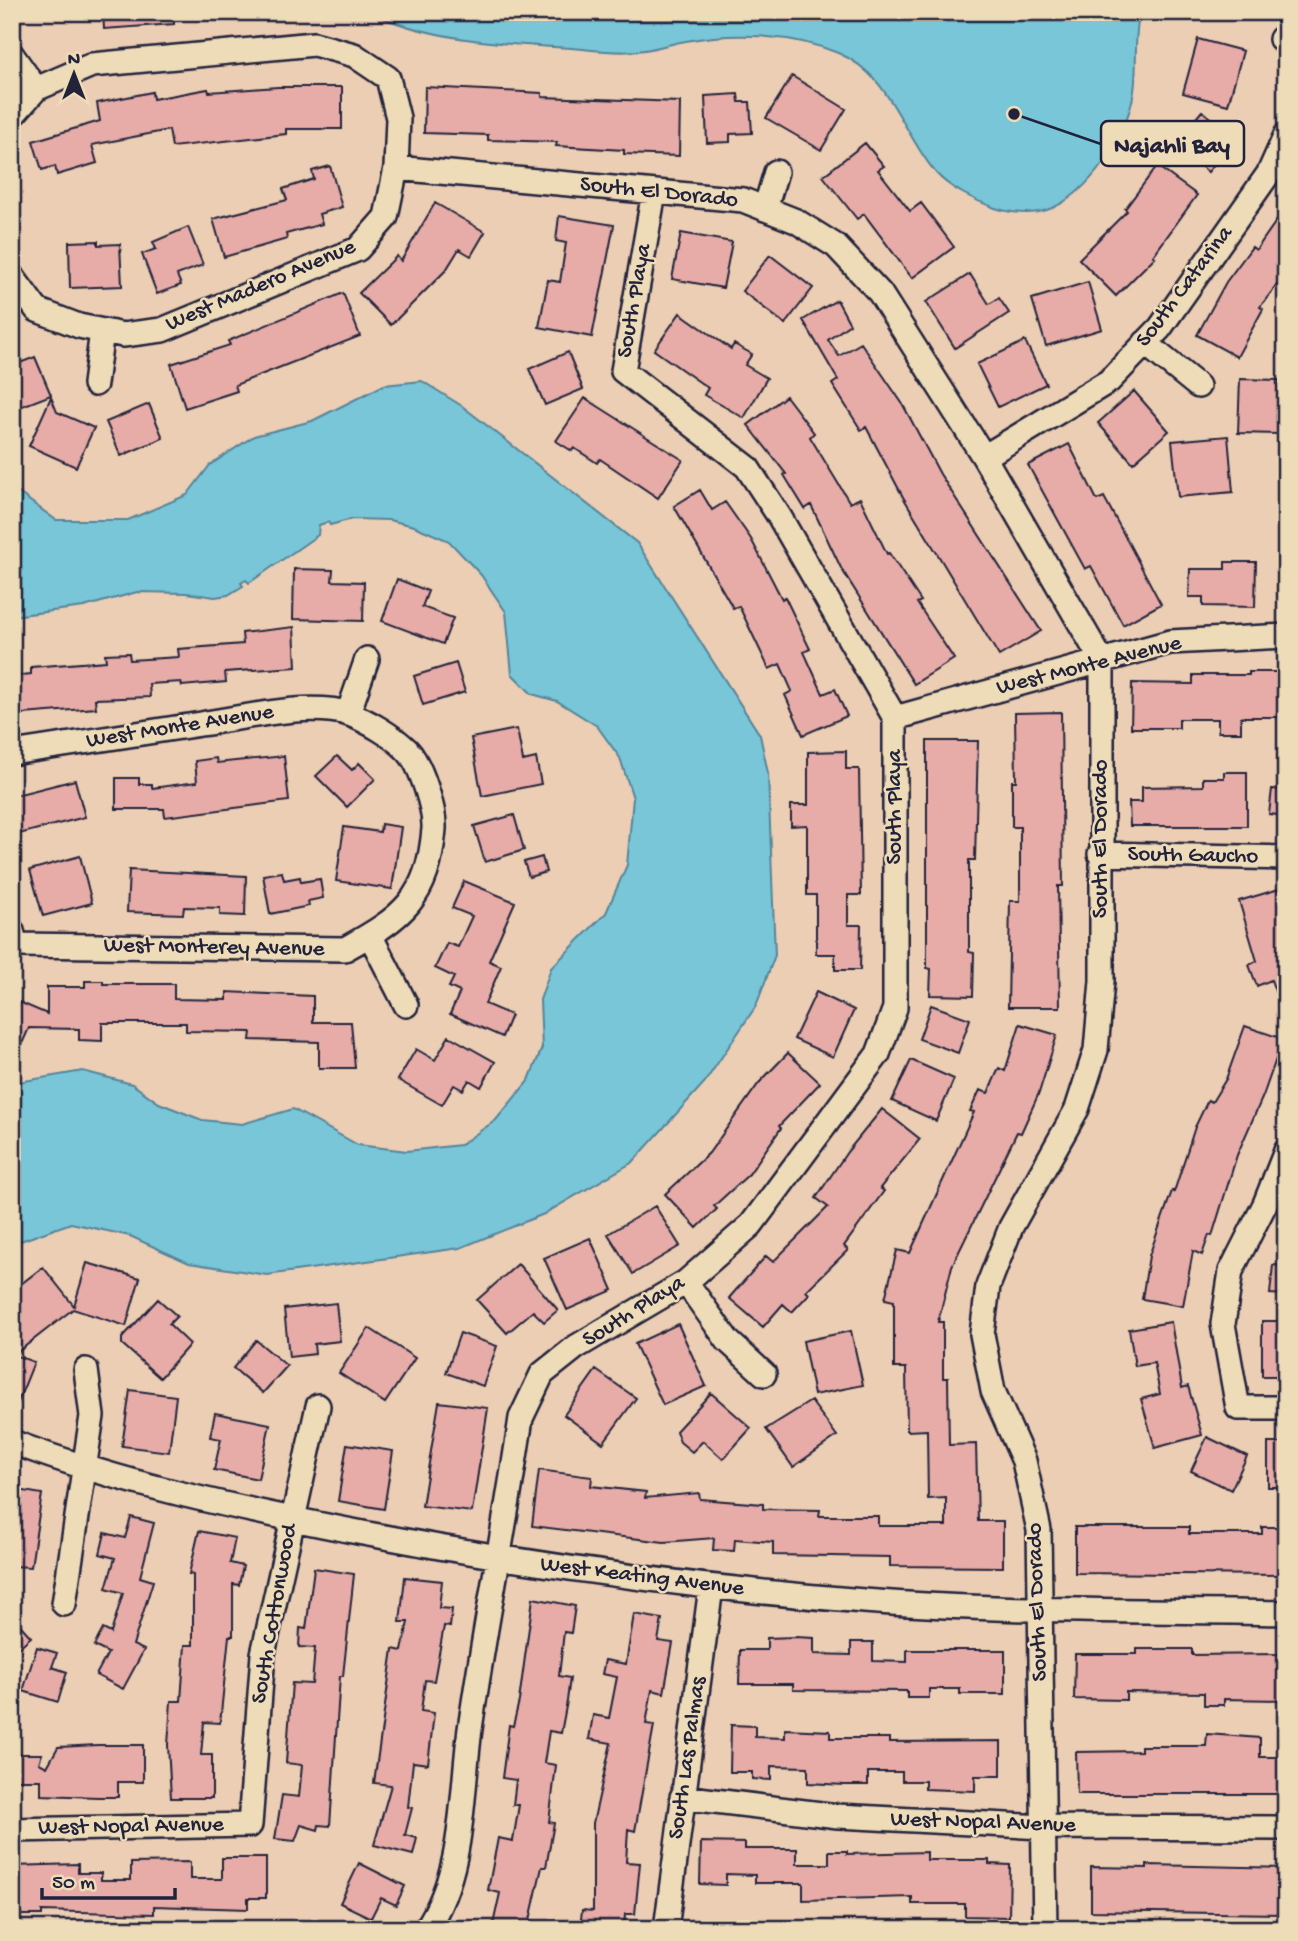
<svg xmlns="http://www.w3.org/2000/svg" width="1298" height="1941" font-family="'Gochi Hand',sans-serif">
<style>
.water{fill:#78c6d7;stroke:#568499;stroke-width:2}
.building{fill:#e7aca8;stroke:#22223b;stroke-width:2}
.lines{fill:none;stroke-linecap:round;stroke-linejoin:round}
.minor-casing{stroke:#22223b;stroke-width:28}
.minor{stroke:#eedcb9;stroke-width:23}
.labels{text-anchor:middle;dominant-baseline:central;stroke-width:5;stroke-linejoin:round;paint-order:stroke}
.street-label{font-size:23px;fill:#22223b;stroke:#eedcb9}
.leader{fill:none;stroke:#22223b;stroke-width:2.5}
.callout-dot{fill:#22223b;stroke:#eedcb9;stroke-width:2.5}
.callout{fill:#eedcb9;stroke:#22223b;stroke-width:2.5}
.callout-label{font-size:24px;text-anchor:middle;font-weight:bold;fill:#22223b}
</style>
<rect width="100%" height="100%" fill="#ecceb4"/>
<filter id="ink" filterUnits="userSpaceOnUse"><feTurbulence type="fractalNoise" baseFrequency=".0143" numOctaves="2"/><feDisplacementMap in="SourceGraphic" scale="14" xChannelSelector="R" yChannelSelector="G"/><feConvolveMatrix kernelMatrix="1 2 1 2 8 2 1 2 1" color-interpolation-filters="sRGB"/></filter>
<g filter="url(#ink)">
<!-- water -->
<path class="water" d="M369,12H1140C1133,39 1138,64 1134,91C1128,134 1090,195 1047,210C1031,215 1010,213 995,208C976,201 949,188 936,173C902,133 890,74 838,53C792,34 734,32 686,41C672,43 659,48 645,50C621,54 595,50 571,48C503,44 432,41 369,12Z
M422,381L462,406L637,543L760,735L768,773L775,955L756,1006L705,1082L633,1162L544,1214L460,1248L267,1275L189,1263L130,1236L71,1223L12,1244V1083L83,1071L132,1084L159,1103L202,1120L242,1124L293,1109L358,1145L407,1151L460,1145L496,1120L529,1080L542,1048L540,1000L551,968L606,913L627,865L633,798L620,758L597,726L557,701L532,694L512,674L506,612L481,575L449,541L414,526L389,520L352,519L330,525L328,522L319,525L318,535L249,583L246,580L241,583L243,586L228,595L215,597L186,593L137,592L84,607L12,616V488L56,520H128L187,495L210,465L254,436L312,421L384,385Z"/>
<!-- building -->
<path class="building" d="M103,12H173L174,24L104,29Z
M1198,39L1243,51L1228,105L1183,93Z
M792,76L846,109L821,150L766,118Z
M278,87H342V129H286V134L172,147L169,130L92,145L97,163L57,175L55,166L42,170L33,141L100,121L97,103L152,92L153,99L208,89L209,92Z
M425,87L542,93V97L680,102L679,156L624,154V150L556,146L557,142L488,140V135L424,133Z
M738,94L739,102H750L752,133L730,134V142L707,143L705,96Z
M1202,111L1235,138L1208,172L1174,144Z
M865,143L884,166L878,170L910,211L921,203L954,247L912,278L864,214L857,219L823,176Z
M330,166L342,207L319,214L322,224L286,234L287,239L224,257L213,219L287,200L283,189L314,179L312,171Z
M1157,166L1197,195L1153,256L1155,257L1116,296L1079,259L1127,211L1125,209Z
M435,203L485,232L471,256L459,249L446,270L391,325L359,293L397,256L401,261Z
M1286,207V273L1260,307L1263,309L1237,357L1197,335L1226,282L1252,247L1256,250Z
M559,216L614,225L592,337L539,327L548,280L560,282L566,243L556,241Z
M188,227L203,265L177,275L181,285L157,294L142,254L156,249L153,242Z
M681,233L732,242L723,288L672,279Z
M98,241V245L120,244L122,286L70,288L69,242Z
M770,255L813,288L785,324L742,291Z
M970,274L989,304L999,298L1009,313L955,348L926,302Z
M1088,282L1102,329L1046,346L1032,299Z
M343,293L360,336L235,385L237,391L185,408L171,364L230,345L228,341Z
M837,300L850,324L828,340L839,356L861,343L902,403L940,474L1041,631L999,656L903,497L866,427L861,430L832,384L838,380L803,320Z
M680,313L731,349L734,344L752,354L745,365L767,378L744,418L704,395L708,388L654,350Z
M1025,341L1046,384L998,407L977,364Z
M568,352L583,389L545,405L529,369Z
M35,357L51,395L12,410V366Z
M1240,379L1279,380L1278,434L1238,433Z
M1134,391L1169,431L1133,463L1098,423Z
M786,396L814,433L810,437L850,503L860,498L887,554L889,553L921,601L917,603L954,659L914,684L841,568L811,505L805,509L784,475L786,474L748,425Z
M51,397L57,412L94,428L76,467L29,446Z
M585,398L683,460L658,498L600,459L597,463L574,448L572,451L556,441Z
M149,404L163,438L121,456L106,422Z
M1228,436L1233,492L1178,497L1172,441Z
M1069,444L1097,500L1104,497L1161,604L1123,625L1091,566L1085,569L1028,465Z
M700,490L712,510L725,502L751,539L782,599L785,597L810,649L804,652L823,694L835,689L847,716L803,735L785,695L792,691L780,664L769,669L739,606L733,608L674,506Z
M1225,562H1256L1255,607L1203,606V597H1189L1190,569H1225Z
M294,569L333,570L332,581L364,582L363,621L293,619Z
M397,579L428,591L422,607L453,618L443,644L382,621Z
M294,627L296,667L225,672L226,682L182,686L181,682L149,684L150,697L95,699L96,708L12,715V676L31,674V667L106,661L105,654L129,653L130,660L179,657L178,649L243,644L242,633Z
M456,663L465,692L423,705L414,676Z
M1249,672H1286V717H1241V732H1218V719H1179V728H1131L1132,683L1193,684V675H1249Z
M1061,712L1063,886H1058L1060,1007H1008L1010,901H1020V827H1012V781H1016L1015,713Z
M517,729L523,761L536,758L541,784L482,796L471,738Z
M927,741H978L975,860H969V952L974,953L973,996L930,995L931,969L927,968Z
M846,751V769H859L861,895H848V925H861L860,970H835V954H816V895H807V825L791,826V805H808V752Z
M284,756L289,801L165,817L164,809H116V778H139V784H152V788L197,782L195,761L216,758L217,763Z
M337,756L352,770L359,763L375,779L347,807L316,776Z
M1224,772H1247V826H1130L1129,802H1142V787L1203,786V778H1224Z
M75,780L85,817L15,835L12,796Z
M1272,789L1286,790V816L1269,814Z
M514,815L524,850L485,862L474,826Z
M381,824L401,827L392,889L336,881L344,827L380,832Z
M80,856L92,903L43,916L30,870Z
M542,857L546,872L529,877L524,862Z
M129,870L246,876L245,916L220,915V908L184,907L183,914L127,912Z
M282,872L284,880L300,877L301,882L320,879L323,898L308,901L309,906L270,914L263,875Z
M464,881L515,902L489,961L501,966L485,1004L511,1015L502,1037L450,1014L460,992L449,987L454,977L435,968L447,943L458,947L472,916L452,908Z
M1279,889L1286,910L1284,1016L1271,980L1257,986L1249,965L1257,961L1239,901Z
M85,981H103V984H174V999L227,1000V992L313,996V1022H351L355,1068H319V1042L250,1040L251,1032L186,1031V1023H102V1041L79,1040V1029L29,1028L12,1066V999L47,1014V987H85Z
M816,992L854,1010L833,1057L794,1039Z
M931,1005L970,1019L958,1053L919,1039Z
M1020,1024L1057,1035L1039,1093L1021,1133L1017,1132L952,1266L938,1322H943V1378H948L949,1445L976,1444L978,1521H1003V1567L890,1566V1557L773,1555V1542L735,1539L734,1551L713,1550L714,1538L664,1542L532,1526L539,1470L592,1477L591,1486L646,1492L645,1498L699,1493L700,1499L763,1504V1509L820,1510L819,1516H878V1526H946V1498L928,1499L927,1430L907,1431L906,1368H894V1301L885,1299L897,1250L910,1253L974,1112L970,1111L980,1090L988,1093L999,1068L1005,1071Z
M1245,1026L1283,1039L1263,1096L1237,1155L1212,1236L1209,1235L1202,1255L1193,1251L1183,1306L1142,1299L1149,1256L1172,1191L1174,1192L1195,1127L1208,1100L1212,1102L1226,1079Z
M449,1036L495,1062L481,1087L469,1080L463,1090L454,1085L442,1105L398,1080L416,1049L435,1060Z
M788,1053L820,1083L779,1126L781,1128L749,1174L714,1206L717,1209L697,1228L665,1194L709,1153L759,1083Z
M911,1060L954,1079L936,1121L892,1101Z
M882,1109L920,1139L880,1188L884,1191L844,1246L848,1250L806,1291L809,1294L792,1312L783,1304L763,1327L729,1298L766,1256L773,1262L828,1207L816,1198L847,1152Z
M655,1206L680,1246L633,1274L608,1234Z
M590,1238L613,1290L567,1310L544,1258Z
M87,1263L140,1278L126,1326L73,1309L14,1355L34,1362L12,1417V1291L43,1267L74,1306Z
M518,1264L558,1310L544,1322L533,1311L507,1333L477,1300Z
M1273,1265L1286,1266V1295L1270,1294Z
M158,1299L177,1316L169,1324L190,1344L160,1378L122,1344V1338Z
M336,1303L340,1341L314,1344L315,1354L289,1357L284,1309Z
M1262,1321H1286V1376H1262Z
M1171,1322L1182,1388L1188,1386L1202,1435L1155,1448L1141,1399L1160,1394L1154,1363L1135,1366L1129,1329Z
M678,1324L706,1386L663,1405L635,1344Z
M369,1328L415,1358L385,1403L339,1373Z
M851,1331L863,1385L814,1395L803,1341Z
M460,1333L497,1346L483,1386L446,1373Z
M256,1340L287,1366L263,1393L233,1368Z
M596,1370L636,1398L603,1443L564,1415Z
M130,1390L176,1396L169,1452L122,1446Z
M711,1393L751,1428L723,1459L703,1441L692,1452L680,1442L676,1431Z
M811,1401L837,1436L793,1467L766,1429Z
M439,1402L488,1408L472,1512L422,1506Z
M215,1413L270,1424L258,1479L214,1470L221,1439L210,1437Z
M1207,1437L1247,1456L1231,1490L1191,1471Z
M1268,1443H1286V1487H1268Z
M347,1444L393,1451L384,1509L338,1501Z
M12,1489L42,1494L31,1567L12,1566Z
M131,1517L154,1523L140,1577L153,1581L133,1645L144,1650L123,1689L96,1675L108,1653L94,1646L103,1629L111,1633L123,1593L106,1588L115,1558L100,1554L105,1533L125,1538Z
M1075,1527H1189V1534H1262V1527H1286V1575L1075,1573Z
M199,1531L235,1538L230,1563L243,1566L239,1585L233,1584V1636H229L220,1723L204,1722L201,1755H212V1798H171L168,1745L171,1701H181L185,1645H193V1575L189,1574Z
M314,1568L354,1574L343,1676H340L330,1826L319,1825L318,1830L301,1825L295,1841L275,1839L282,1795L299,1797L302,1765L286,1763L292,1683L312,1684L315,1648L299,1647L300,1628L306,1629Z
M405,1577L442,1581L439,1608L452,1609L450,1627L444,1626L434,1681L425,1680L421,1711L434,1713L428,1764L413,1762L408,1807L412,1808L405,1835L417,1838L413,1855L374,1845L391,1785L374,1783L393,1649L402,1651L408,1622H400Z
M533,1598L575,1606L571,1633L564,1632L559,1676L570,1678L567,1701L561,1733L549,1731L544,1763L556,1765L549,1822L554,1823L546,1867H542L528,1929H492L500,1893L488,1890L498,1838L513,1841L519,1805H513L516,1780L502,1778L509,1725L513,1726L519,1701Z
M634,1614L662,1619L658,1641L673,1643L664,1693L652,1690L646,1724L654,1725L635,1831L628,1829L626,1862L640,1863L635,1914H625L624,1929H580L582,1910L593,1911V1823L611,1743L589,1739L593,1715L609,1718L617,1677L602,1674L605,1660L626,1664Z
M12,1616L31,1637L12,1653Z
M795,1637L814,1638V1654L851,1655V1642H873V1661L907,1662V1650H1005V1694H960V1689H929V1698H907V1691L793,1690V1684H739L740,1650H767V1638Z
M37,1647L57,1653L52,1667L67,1672L58,1702L23,1691Z
M1137,1649H1192V1655L1286,1654V1700L1224,1699V1705H1204V1693L1126,1692V1700L1074,1699L1075,1654H1137Z
M731,1725L755,1726V1737L785,1738V1729L830,1731V1738H889V1742L1001,1741V1776H975V1791L925,1789V1781H902V1772H868V1785H845L808,1783V1767L771,1766V1780L752,1779V1772H730Z
M1207,1734L1260,1738V1757H1286V1794H1077L1076,1752L1141,1751V1746H1206Z
M98,1745H143V1782H118V1797H98L41,1795V1780H12V1754H42L39,1763L47,1767L58,1747Z
M701,1842L745,1843V1849H797V1864H829V1851H847V1854L927,1852V1860H989V1864L1010,1865L1009,1917L965,1916V1904H912V1897L803,1900V1883H755V1875L726,1874V1885L700,1884Z
M222,1858H266V1898H248V1909L154,1906V1914L42,1911V1915H12V1866L78,1864V1873H101V1880H131V1863L190,1862V1879H222Z
M359,1863L405,1886L396,1905L381,1898L371,1918L340,1903Z
M1147,1865L1286,1868V1914L1091,1911V1867L1147,1868Z"/>
<g class="lines">
<defs>
<path id="minor" d="M1281,39L1286,43
M12,55L36,89
M12,116L36,89L92,65L314,44L354,55L388,78L398,118L396,168L386,217L358,249L162,330L123,335L79,326L37,310L12,276
M396,168L743,200L796,221L836,246L880,293L984,457L1102,661V981L1096,1050L1077,1109L1011,1227L988,1286L982,1334L993,1391L1024,1461L1039,1530L1045,1929
M765,209L776,172
M1145,343L1198,386
M95,384L102,331
M984,457L1109,381L1160,328L1269,173L1286,135
M348,714L367,659
M895,718L1170,642L1286,636
M12,753C75,743 138,734 201,724C242,718 310,701 349,714C368,721 393,736 407,750C421,764 435,810 434,829C428,899 403,917 345,949L16,945L12,931
M1100,854L1286,858
M370,935L406,1005
M1286,1151L1265,1204L1231,1271L1223,1324L1238,1408H1286
M686,1282L728,1341L764,1374
M12,1442C125,1485 245,1510 363,1533C529,1565 696,1588 864,1601C1004,1612 1146,1610 1286,1613
M64,1604L92,1416L86,1370
M682,1797L838,1816L1043,1827L1286,1828
M12,1830L250,1825L263,1654L318,1406
M426,1929C465,1872 461,1795 470,1729C485,1625 506,1522 521,1418L542,1374L576,1347L686,1282L751,1225L878,1054L895,1008V718L779,516L747,467L623,371L654,192
M666,1929L711,1587"/>
</defs>
<!-- minor casing -->
<use href="#minor" class="minor-casing"/>
<!-- minor -->
<use href="#minor" class="minor"/>
</g>
</g>
<g class="labels">
<!-- street labels -->
<g class="street-label">
<text transform="translate(659 193) rotate(6)">South El Dorado</text>
<text transform="translate(261 286) rotate(-23)">West Madero Avenue</text>
<text transform="translate(1185 287) rotate(-53)">South Catarina</text>
<text transform="translate(635 301) rotate(-80)">South Playa</text>
<text transform="translate(1089 666) rotate(-14)">West Monte Avenue</text>
<text transform="translate(180 727) rotate(-9)">West Monte Avenue</text>
<text transform="translate(895 807) rotate(-90)">South Playa</text>
<text transform="translate(1101 839) rotate(-90)">South El Dorado</text>
<text transform="translate(1193 856) rotate(1)">South Gaucho</text>
<text transform="translate(214 948) rotate(1)">West Monterey Avenue</text>
<text transform="translate(634 1312) rotate(-32)">South Playa</text>
<text transform="translate(642 1577) rotate(7)">West Keating Avenue</text>
<text transform="translate(1038 1602) rotate(-92)">South El Dorado</text>
<text transform="translate(275 1614) rotate(-80)">South Cottonwood</text>
<text transform="translate(688 1758) rotate(-82)">South Las Palmas</text>
<text transform="translate(983 1823) rotate(2)">West Nopal Avenue</text>
<text transform="translate(131 1827) rotate(-1)">West Nopal Avenue</text>
</g>
</g>
<!-- callouts -->
<path class="leader" d="M1014 114L1101 144"/>
<circle class="callout-dot" cx="1014" cy="114" r="7"/>
<rect class="callout" x="1101" y="121" width="143" height="45" rx="7"/>
<g class="callout-label">
<text x="1172" y="152">Najahli Bay</text>
</g>
<!-- margin -->
<rect width="1298" height="1941" fill="none" stroke="#eedcb9" stroke-width="42"/>
<rect x="21" y="21" width="1256" height="1899" fill="none" stroke="#22223b" stroke-width="2.5" filter="url(#ink)"/>
<!-- north arrow -->
<g transform="translate(74 74)" stroke="#eedcb9" stroke-width="5" paint-order="stroke">
<path d="M0-5L12 26L0 18L-12 26Z" fill="#22223b"/>
<text y="-10" font-size="19" font-weight="bold" text-anchor="middle" fill="#22223b">N</text>
</g>
<!-- scale -->
<path d="M42 1888v10h133v-10" fill="none" stroke="#22223b" stroke-width="3.5"/>
<text x="52" y="1888" font-size="21" fill="#22223b" stroke="#eedcb9" stroke-width="5" paint-order="stroke">50 m</text>
</svg>
